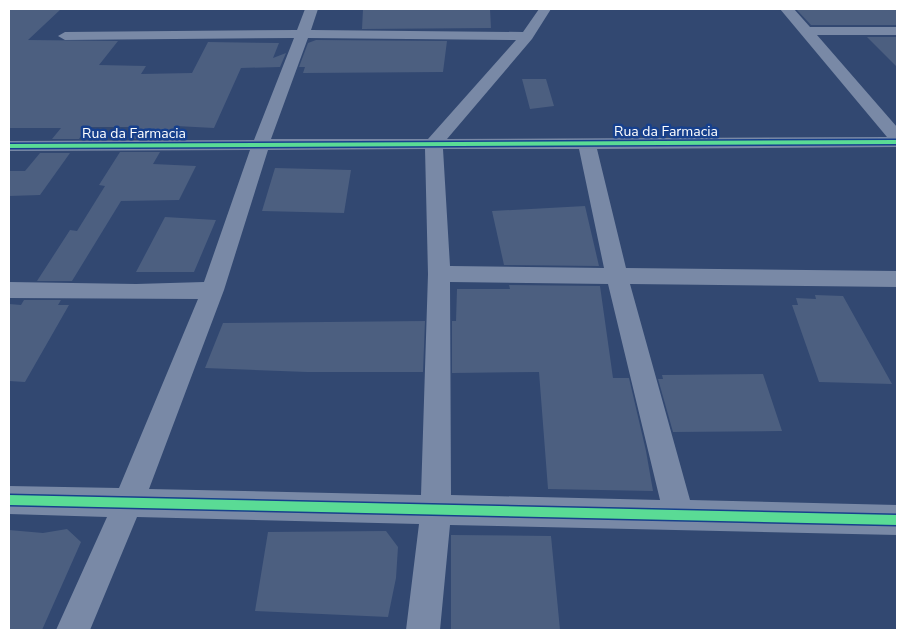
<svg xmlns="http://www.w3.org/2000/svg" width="906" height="639" font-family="'Nunito Sans',sans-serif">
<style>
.building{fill:#4c5f80}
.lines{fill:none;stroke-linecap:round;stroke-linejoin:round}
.street{fill:#7989a6;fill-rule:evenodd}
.cycleway-casing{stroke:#17408c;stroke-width:3}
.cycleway{fill:#5adb95;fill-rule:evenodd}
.labels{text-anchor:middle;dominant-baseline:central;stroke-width:5;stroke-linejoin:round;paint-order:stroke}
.far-street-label{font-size:14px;fill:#fff;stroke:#17408c}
</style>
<rect width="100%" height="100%" fill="#324871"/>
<!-- building -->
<path class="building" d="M9,9H61L28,40L118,41L99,65L146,66L141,74L192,73L208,42L279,43L273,58L286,53L280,67L241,68L214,128L176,126L168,138L128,139L135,127H87L79,139H52L61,128H9Z
M363,9H490L491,28L362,29Z
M796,9H897V25H811Z
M867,37H897V67Z
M316,40L447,41L443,72L303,73L305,67H299L308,43Z
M522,79H546L554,106L530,109Z
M120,152H160L153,164L196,166L179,200L121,201L72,281H37L70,230L77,231L105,186L99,185Z
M40,153H70L40,195L9,196V171H25Z
M275,168L351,170L344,213L262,211Z
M585,206L599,266L504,265L492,211Z
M165,217L216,220L194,272H136Z
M509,285L600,286L613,378H629L646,451L653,491L548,489L539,372L452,373V321H456L457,289H510Z
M815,295L843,296L892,384L819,382L792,305H798L796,298L816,299Z
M24,300H61L58,305H69L25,382L9,381V304L21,305Z
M425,321L423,372H307L205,368L223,323Z
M763,374L782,431L673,432L658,379H663L662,375Z
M67,529L81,542L42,630H9V530L43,533Z
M386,531L398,547L396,578L388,617L255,611L268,532Z
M451,535L551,536L560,630H451Z"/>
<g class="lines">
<!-- street -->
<path class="street" d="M305,9H318L311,30L523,32L539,9H551L532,39L447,139L887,137L780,9H794L810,27H897V35H817L897,127V147L597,149L626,268L897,271V287L630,284L690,500L897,505V535L450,525L440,630H406L419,524L137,517L90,630H56L107,517L9,514V486L119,488L198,299L9,298V282L136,284L204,282L250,150L9,151V141L254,140L294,38L65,40L58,36L65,32L297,30ZM308,38L516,40L428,139H271ZM425,149L428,274L421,495L149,489L224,290L268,150ZM443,149H579L604,268L450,266ZM450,282L608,284L660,500L451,495Z"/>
<defs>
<path id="cycleway" d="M897,140V144L9,148V144Z
M9,495L897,515V525L9,505Z"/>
</defs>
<!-- cycleway casing -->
<use href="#cycleway" class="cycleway-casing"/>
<!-- cycleway -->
<use href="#cycleway" class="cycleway"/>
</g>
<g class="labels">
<!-- far-street labels -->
<g class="far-street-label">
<text x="666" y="131">Rua da Farmacia</text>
<text x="134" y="133">Rua da Farmacia</text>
</g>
</g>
<!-- border -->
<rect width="906" height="639" fill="none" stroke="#ffffff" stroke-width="20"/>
</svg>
